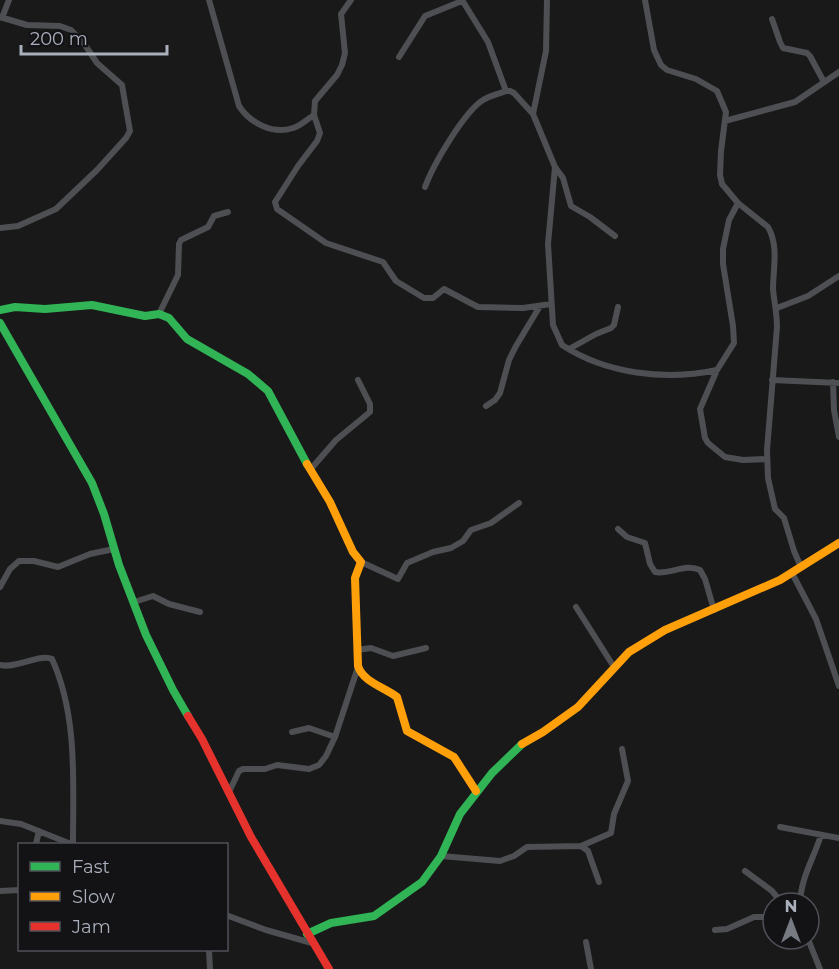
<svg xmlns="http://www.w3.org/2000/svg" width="839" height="969" font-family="Montserrat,sans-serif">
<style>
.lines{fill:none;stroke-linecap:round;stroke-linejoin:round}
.street{stroke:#4d4f53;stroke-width:6}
.fast{stroke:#30b455;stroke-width:8}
.slow{stroke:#ff9f0a;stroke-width:8}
.jam{stroke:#e5322d;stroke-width:8}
</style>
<rect width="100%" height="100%" fill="#19191a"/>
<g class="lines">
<!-- street -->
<path class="street" d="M209,0L239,106C250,123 273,135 293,128C301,126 307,119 314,115
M351,0L341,14L345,53L342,65L337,75L315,101L314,115L320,133L317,141L298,166L275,202L277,209L326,243L383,262L396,281L424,298H433L444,289L478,307L523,308L551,304
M462,0L488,42L506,91H510L514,93L533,114L555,167L548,244L553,325L562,345C606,374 666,381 717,370
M645,0L654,50L661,65L667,70L696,79L717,91L726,112L721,151L720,175L722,184L738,203L768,227C779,246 773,269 773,289C774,301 777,313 777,327L767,450L768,478L775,509L784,518L794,551L801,567
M0,17L27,25L60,26L71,30L83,42L97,63L122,85L130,131L126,138L97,170L56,209L18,226L0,228
M2,18L9,0
M772,19L780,42L783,48L807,53L810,56L824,82
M399,57L425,16L462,1
M533,114L546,51L547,0
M725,121L795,102L839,72
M555,167L563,178L571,206L590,217L615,236
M425,187C433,165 464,112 483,100C489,96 498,94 506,91
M738,203L729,220L723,249V264L733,326L734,343L717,370L700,409L705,438L708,443L725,457L743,460L767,459
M777,308L808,296L839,276
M159,314L178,275L179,244L181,240L208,227L214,216L228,212
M569,349L596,334L611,328L614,325L618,307
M772,380L839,383
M833,382L834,410L839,437
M486,406L495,400L500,393L509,360L516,346L540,306
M310,470L336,440L370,412V404L358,380
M618,529L627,537L645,543L650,564L655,572C670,575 685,563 700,570L705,579L714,610
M361,562L398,579L407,563L433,552L451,548L463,541L471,530L491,523L519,503
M792,573L816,619L839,686
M0,587L10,569L19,561H34L58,567L90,554L114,549
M134,602L153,596L169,604L200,612
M576,607L614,667
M357,650L371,648L393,656L426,648
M0,665C16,669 41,653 52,659C78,716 73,784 73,844
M292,732L309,728L335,737
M229,792L239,771L243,769H265L277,765L309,769L319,765L326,756L335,737L358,667
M0,821L21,824L71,844
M780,827L839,838
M36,844L39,831
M581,846L611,833L614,814L628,781L622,749
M441,856L500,861L514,856L527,847L581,846L588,851L599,882
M745,871L772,891L782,903
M0,891L20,890
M800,903C801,877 814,858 821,835
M226,915L266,930L312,943
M715,930L727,929L754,917H773
M808,939L820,969
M586,942L591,969
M209,950L210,969"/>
<!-- fast -->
<path class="fast" d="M0,310L15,307L45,309L92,305L145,316L159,314L169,318L187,339L248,374L268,391L307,464
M0,323L92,483L104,514L119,565L146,635L173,690L188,716
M307,934L331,923L374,916L422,882L441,856L460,814L492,773L522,744"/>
<!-- slow -->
<path class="slow" d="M307,464L330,502L353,552L361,562L355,578L358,666C363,682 384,687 397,697L407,731L454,757L476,791
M522,744L543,732L578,707L629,652L665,630L780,580L839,543"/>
<!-- jam -->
<path class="jam" d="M188,716L202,739L251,837L329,969"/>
</g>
<!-- legend -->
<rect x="18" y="843" width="210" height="108" fill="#131316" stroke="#4f5158" stroke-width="1.5"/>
<rect x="30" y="862" width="30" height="9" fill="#30b455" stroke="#4f5158" stroke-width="1.5"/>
<text x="72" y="873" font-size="18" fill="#a9afbb">Fast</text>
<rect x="30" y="892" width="30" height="9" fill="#ff9f0a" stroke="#4f5158" stroke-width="1.5"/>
<text x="72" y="903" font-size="18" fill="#a9afbb">Slow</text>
<rect x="30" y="922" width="30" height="9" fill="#e5322d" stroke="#4f5158" stroke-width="1.5"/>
<text x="72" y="933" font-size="18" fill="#a9afbb">Jam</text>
<!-- north arrow -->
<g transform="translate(791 921)"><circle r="28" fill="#131316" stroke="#4f5158" stroke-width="1.5"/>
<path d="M0-4.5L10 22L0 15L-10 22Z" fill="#777a83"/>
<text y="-9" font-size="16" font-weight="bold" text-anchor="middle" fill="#a9afbb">N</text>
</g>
<!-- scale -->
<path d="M21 45v9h146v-9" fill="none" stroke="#a9afbb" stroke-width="3"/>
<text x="30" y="45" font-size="18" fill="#a9afbb" stroke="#131316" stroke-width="4.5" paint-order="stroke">200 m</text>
</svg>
